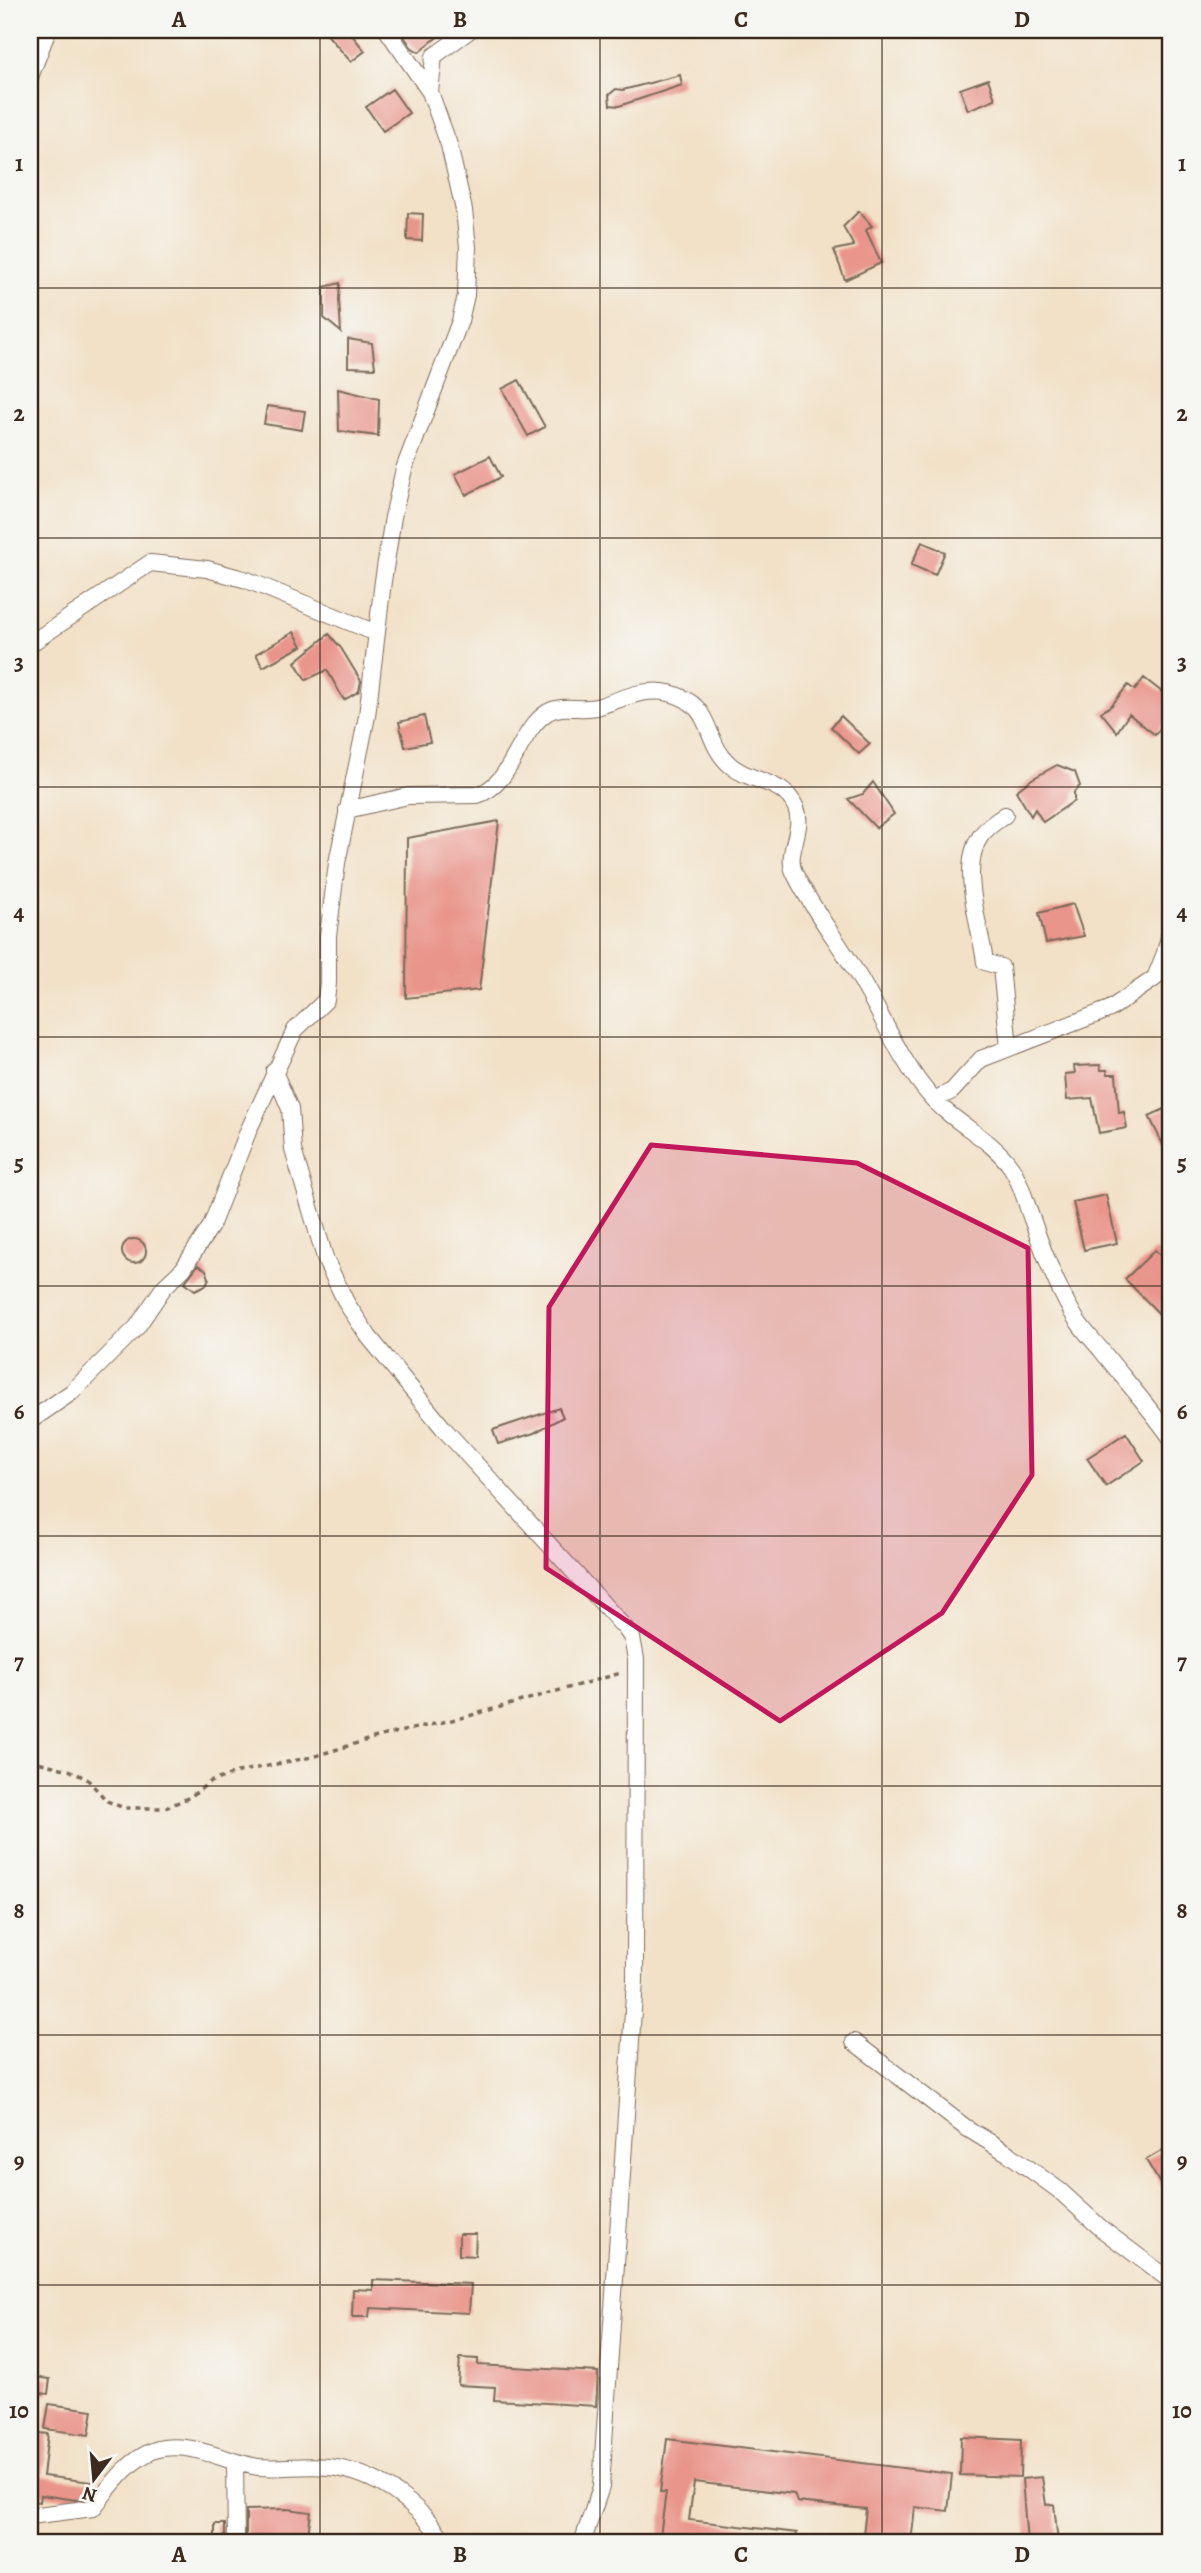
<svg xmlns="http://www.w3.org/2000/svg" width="1201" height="2573" font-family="Alegreya,serif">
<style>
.building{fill:#e9958b}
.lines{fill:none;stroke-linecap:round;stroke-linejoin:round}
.street-casing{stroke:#7b6a59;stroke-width:18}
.path{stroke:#7b6a59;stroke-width:3.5;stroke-dasharray:5 5;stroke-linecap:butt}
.street{stroke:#fff;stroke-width:16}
.marked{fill:#c2185b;fill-opacity:0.2;stroke:#c2185b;stroke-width:5;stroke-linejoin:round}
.grid{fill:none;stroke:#3b2a1e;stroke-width:2;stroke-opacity:0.55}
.neatline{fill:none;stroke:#3b2a1e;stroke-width:2.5}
.grid-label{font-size:23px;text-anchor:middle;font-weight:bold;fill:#3b2a1e}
</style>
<rect width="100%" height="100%" fill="#f6f6f2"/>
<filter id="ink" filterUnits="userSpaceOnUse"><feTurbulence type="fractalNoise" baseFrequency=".0143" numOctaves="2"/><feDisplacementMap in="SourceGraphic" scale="14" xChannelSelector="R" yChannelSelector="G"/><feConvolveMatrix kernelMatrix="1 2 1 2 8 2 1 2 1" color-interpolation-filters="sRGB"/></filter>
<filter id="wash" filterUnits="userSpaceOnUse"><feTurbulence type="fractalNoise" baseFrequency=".00686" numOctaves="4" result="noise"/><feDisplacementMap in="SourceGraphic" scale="28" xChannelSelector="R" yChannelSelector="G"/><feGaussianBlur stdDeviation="1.57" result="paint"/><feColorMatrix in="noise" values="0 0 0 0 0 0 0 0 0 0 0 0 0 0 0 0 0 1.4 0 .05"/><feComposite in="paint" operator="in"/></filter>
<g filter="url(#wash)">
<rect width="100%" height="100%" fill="#f2e1c7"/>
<g id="blocks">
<!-- building -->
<path class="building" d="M323,30H348L365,51L351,62Z
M400,30H446L419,52L411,47Z
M680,75L682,85L619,106L610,105L609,95L616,89L623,90Z
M988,79L995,99L968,110L960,89Z
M392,89L409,113L383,131L366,107Z
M859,211L872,226L866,230L881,263L845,280L834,250L854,246L843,227Z
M408,213L423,214L422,241L407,240Z
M340,283L339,300L341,332L324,318V287Z
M348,339L372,343L375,368L348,367Z
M519,380L545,427L528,436L502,389Z
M338,389L379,399L378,436L339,431Z
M267,406L305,411L302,430L264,424Z
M490,456L501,477L466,495L455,474Z
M922,542L945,552L935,575L911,565Z
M294,632L302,646L263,667L256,654Z
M329,634L341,648L361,681L359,691L344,700L327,670L306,680L295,662Z
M1144,678L1162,692L1171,681V714L1155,735L1129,714L1117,732L1101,712L1111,706L1128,685L1135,690Z
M424,716L430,742L405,747L399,722Z
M841,716L870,744L859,754L831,727Z
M1057,765L1075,772L1080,786L1074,792V801L1043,822L1035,809L1031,816L1016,791L1032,779Z
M873,782L894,814L876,828L848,799L863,794Z
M499,821L479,990L406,998L407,838Z
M1073,904L1084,936L1046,943L1039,913Z
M1100,1065L1101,1070H1107L1108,1074H1116L1119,1113L1124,1112L1127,1128L1099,1133L1092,1098L1067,1100L1065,1074L1075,1073L1074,1066Z
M1171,1106V1161L1149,1116Z
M1106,1195L1117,1243L1084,1250L1073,1202Z
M122 1251a12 12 0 1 1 24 0a12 12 0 1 1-24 0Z
M1155,1250L1171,1266V1326L1125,1279Z
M198,1265L206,1270L209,1278L206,1285L195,1290L185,1282Z
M559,1408L563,1417L534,1433L498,1444L493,1430Z
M1126,1433L1144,1461L1106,1486L1087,1458Z
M1171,2145V2202L1146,2160Z
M459,2234H476L475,2256L459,2255Z
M373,2280L471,2284L469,2313L370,2308L369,2317H352L353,2289L373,2290Z
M460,2358L478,2359V2365L598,2372L596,2406L494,2400L495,2387L458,2385Z
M34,2377L50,2379L48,2394L32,2392Z
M49,2404L93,2410L89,2435L45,2429Z
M30,2432L48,2434L43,2476L92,2482L90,2495L87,2498L76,2500L41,2495L40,2502L30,2501Z
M961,2437L1021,2440L1020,2477L960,2475Z
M667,2439L952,2474L948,2511L915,2507L911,2543H862L866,2509L797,2502L794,2494L694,2482L689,2520L797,2533L796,2543H659L666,2492H660Z
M1042,2477L1046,2505L1054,2504L1058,2543H1027L1022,2479Z
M287,2509L311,2512L307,2543H246V2510Z
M215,2524H225V2539H215Z"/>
</g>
</g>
<g filter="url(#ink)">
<use href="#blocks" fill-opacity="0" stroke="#7b6a59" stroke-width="2"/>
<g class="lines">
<defs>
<path id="street" d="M30,77L48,30
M430,92L434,56L470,30
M30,644L150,563L207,569L247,580L376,633
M347,810L408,796L477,795C514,784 517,731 548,712C564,703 583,712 600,706C622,699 645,687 669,693C715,704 702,740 730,765C752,784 784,779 796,808C805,829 785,852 794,872C811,908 836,938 856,972C882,1013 899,1061 932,1098C955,1124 991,1138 1011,1167C1022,1183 1026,1205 1033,1222C1044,1254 1056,1285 1073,1314C1080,1327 1092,1339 1102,1351C1125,1380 1150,1408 1171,1438
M1005,815C996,822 986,827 980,837C959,867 981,929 985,962L1001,967L1009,1048
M274,1071L290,1109L293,1150L326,1261L347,1304L369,1337L444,1429L625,1628L632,1638L636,1659L635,1981L601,2487L582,2543
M934,1100L952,1091L981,1059L1110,1009L1155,978L1165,953L1171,929
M30,1421L72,1392L137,1327L164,1287L183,1269L211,1226L249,1129L295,1030L326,1000L328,983V936L337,863L367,716L383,581L393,517L404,469L460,321L466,295L468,247L464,210L449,145L430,92L387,30
M854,2042L965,2127L1009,2154L1060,2191L1103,2230L1171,2281
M235,2462L236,2543
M30,2516L93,2508C110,2487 129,2459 155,2450C189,2439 226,2463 259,2467C282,2469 306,2464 329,2467C376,2472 420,2504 445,2543"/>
</defs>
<!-- street casing -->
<use href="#street" class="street-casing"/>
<!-- path -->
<path class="path" d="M30,1760L69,1770L87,1779L107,1801L124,1808H165L190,1797L210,1782L238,1772L312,1757L377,1737L465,1717L621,1673"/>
<!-- street -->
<use href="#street" class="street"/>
</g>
</g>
<!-- marked area -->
<path class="marked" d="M651,1145L857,1163L1028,1248L1032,1475L942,1613L780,1721L546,1568L549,1307Z"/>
<!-- grid -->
<path class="grid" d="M320,30V2543M600,30V2543M882,30V2543M30,288H1171M30,538H1171M30,787H1171M30,1037H1171M30,1286H1171M30,1536H1171M30,1786H1171M30,2035H1171M30,2285H1171"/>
<!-- margin -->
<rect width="1201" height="2573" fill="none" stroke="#f6f6f2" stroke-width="77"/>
<!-- north arrow -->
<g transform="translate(94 2479) rotate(196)" stroke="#f6f6f2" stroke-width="5" paint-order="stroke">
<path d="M0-5L12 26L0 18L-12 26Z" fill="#3b2a1e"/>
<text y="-10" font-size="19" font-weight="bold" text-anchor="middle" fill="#3b2a1e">N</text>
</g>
<rect x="38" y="38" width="1124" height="2496" class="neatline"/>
<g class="grid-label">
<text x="179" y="27">A</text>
<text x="460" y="27">B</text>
<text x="741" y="27">C</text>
<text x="1022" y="27">D</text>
<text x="19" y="171">1</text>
<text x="1182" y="171">1</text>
<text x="19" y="421">2</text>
<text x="1182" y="421">2</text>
<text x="19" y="670">3</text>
<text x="1182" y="670">3</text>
<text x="19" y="920">4</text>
<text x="1182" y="920">4</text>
<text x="19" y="1170">5</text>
<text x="1182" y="1170">5</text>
<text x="19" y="1419">6</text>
<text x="1182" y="1419">6</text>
<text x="19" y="1669">7</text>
<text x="1182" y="1669">7</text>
<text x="19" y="1918">8</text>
<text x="1182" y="1918">8</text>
<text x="19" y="2168">9</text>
<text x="1182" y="2168">9</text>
<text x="19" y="2418">10</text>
<text x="1182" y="2418">10</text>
<text x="179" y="2562">A</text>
<text x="460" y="2562">B</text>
<text x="741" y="2562">C</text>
<text x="1022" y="2562">D</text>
</g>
</svg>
